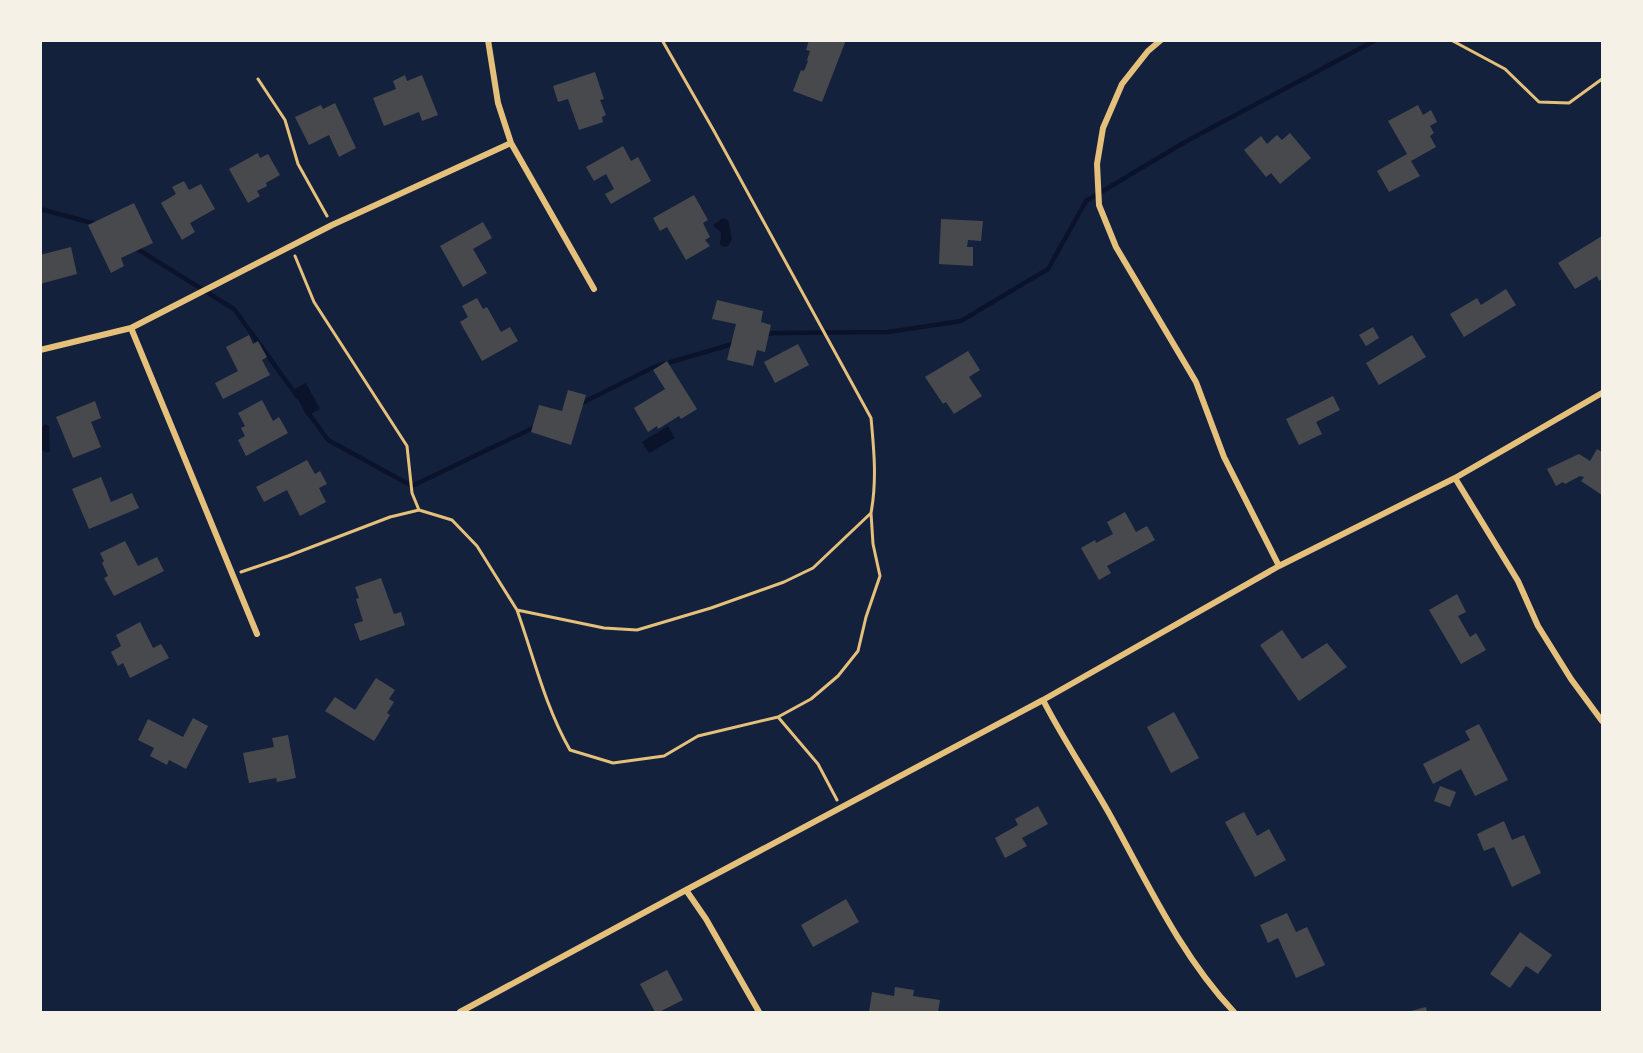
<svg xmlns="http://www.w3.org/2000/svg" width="1643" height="1053" font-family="'Alegreya Sans',sans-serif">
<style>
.water{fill:#0b132b}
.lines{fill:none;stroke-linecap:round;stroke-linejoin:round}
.stream{stroke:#0b132b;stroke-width:4.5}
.building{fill:#48494c}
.path{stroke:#e5c07b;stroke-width:3}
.minor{stroke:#e5c07b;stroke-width:6}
</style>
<rect width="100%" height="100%" fill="#14213d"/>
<!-- water -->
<path class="water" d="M723,218L728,220L732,239L728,246L724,247L720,245L721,233L713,225Z
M306,383L320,409L307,416L293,390Z
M45,424L49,426L50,451L48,453L41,450V428Z
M668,426L675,438L649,453L642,442Z"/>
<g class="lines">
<!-- stream -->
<path class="stream" d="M40,209L96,224
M134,247L234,309L297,396
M764,335L774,333L888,332L961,321L1048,269L1086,201L1185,142L1376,40
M580,404L654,367L736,343
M307,411L328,440L412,486L537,426"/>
</g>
<!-- building -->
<path class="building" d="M809,40H846L822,102L793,91L801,70L804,71L808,61L807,60L810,51L806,50Z
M595,72L604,99L600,100L606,115L602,117L603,122L579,130L568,99L558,102L553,86Z
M405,75L407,81L422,75L438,115L422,121L419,112L384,126L373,98L396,89L393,81Z
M335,103L356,148L339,157L329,135L309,145L295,117L321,105L323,109Z
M1418,105L1423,115L1431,110L1437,122L1430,126L1434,133L1430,136L1436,147L1411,161L1420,176L1389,192L1377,171L1407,154L1388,121Z
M1290,133L1311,158L1280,184L1271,173L1266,177L1244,150L1261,136L1267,144L1277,135L1282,140Z
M623,146L631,161L638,157L651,181L611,204L605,194L614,189L606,174L594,181L586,167Z
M258,153L260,158L268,154L280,175L266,183L267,186L257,191L260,196L248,203L229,169Z
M184,181L189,190L201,184L215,209L190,223L195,232L182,240L161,203L176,194L172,187Z
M694,195L708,220L703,223L710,237L705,240L710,246L686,260L667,227L660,231L653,218Z
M134,203L153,243L121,258L124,266L111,273L88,225Z
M941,219L983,221L981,241L968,240L967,247H973V266L939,264Z
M483,222L492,238L473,249L487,273L463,287L440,246Z
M1602,236V279L1599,281L1597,276L1575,289L1558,263Z
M71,247L77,274L40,284V255Z
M1506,289L1516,305L1464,337L1450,314L1477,298L1481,305Z
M477,298L483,309L487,307L501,332L510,327L518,341L482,361L460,322L468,317L462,306Z
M717,300L763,311L761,322L771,325L765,352L757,350L753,366L727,360L736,324L712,319Z
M1373,327L1379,338L1366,346L1359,335Z
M249,335L253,344L258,341L267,357L262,360L270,375L223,399L215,383L238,371L226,347Z
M1412,335L1426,357L1379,385L1366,363Z
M798,344L809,365L775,383L764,362Z
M968,351L980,370L969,377L982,396L954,414L946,402L943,404L925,377Z
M667,361L697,409L681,419L679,416L658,429L657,426L648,432L634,408L665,389L653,370Z
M568,390L586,395L571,445L531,432L539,405L562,411Z
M1333,396L1340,410L1316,422L1322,434L1299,445L1286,419Z
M262,400L273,421L279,417L288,433L246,456L238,440L245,436L241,428L245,426L238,413Z
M95,401L101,418L91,422L101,447L73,458L56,417Z
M1597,449L1602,452V495L1581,481L1584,477L1580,476L1565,484L1563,482L1556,486L1547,469L1579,454L1590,461Z
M307,460L315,474L320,471L327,484L319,488L326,502L300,516L287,490L264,502L256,487Z
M101,477L111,502L132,493L139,508L89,529L72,489Z
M1125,512L1136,532L1147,526L1155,540L1107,566L1111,573L1099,580L1081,548L1095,540L1096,543L1113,534L1107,522Z
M125,541L138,566L157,557L164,571L114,596L104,578L108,576L102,563L104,561L100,553Z
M381,578L394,614L401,612L405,625L360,641L354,624L363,621L356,599L359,598L355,587Z
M1457,594L1466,612L1458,616L1470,637L1476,633L1486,650L1461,664L1429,610Z
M140,622L153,648L161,644L169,658L130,678L123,663L118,666L111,652L121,646L116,635Z
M1282,630L1302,659L1327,643L1347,667L1299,701L1260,645Z
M376,678L395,690L389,699L394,702L387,713L390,715L374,741L325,711L335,697L355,710Z
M1174,712L1199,758L1171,773L1147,727Z
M193,718L208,726L186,769L169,760L167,765L150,756L154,748L138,740L148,719L183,737Z
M1479,724L1508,780L1475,796L1461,769L1433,784L1423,764L1470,740L1465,731Z
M288,735L296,778L277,782L276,778L249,783L243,753L274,747L272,738Z
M1440,786L1456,792L1450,807L1434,801Z
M1038,806L1048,824L1022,838L1027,846L1005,858L995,838L1018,825L1015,819Z
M1244,812L1257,836L1269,829L1286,860L1255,877L1225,822Z
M1504,821L1512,840L1524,835L1541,873L1512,887L1494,847L1484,851L1477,834Z
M846,899L859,922L813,947L801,925Z
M1287,913L1296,932L1307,927L1325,965L1296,978L1278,938L1268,943L1260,925Z
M1520,932L1552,955L1538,974L1526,966L1510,988L1490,974Z
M667,970L683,1000L659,1012H655L640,984Z
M895,987L914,990L913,996L940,1000L938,1012H869L872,992L894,996Z
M1426,1007L1427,1012H1407Z"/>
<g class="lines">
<!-- path -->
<path class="path" d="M662,40L714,131L871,418C874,450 877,481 871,513
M1451,40L1505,69L1539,102L1569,103L1602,79
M258,79L285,120L298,164L327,216
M419,510L452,520L477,546L517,610
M241,572L288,556L390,517L419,510L412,493L407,446L314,302L295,256
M778,717L698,736L664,756L613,763L570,750C545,706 534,658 517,610L604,628L637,630L711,608L784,582L813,568L871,513L873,544L880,576L866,617L858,651L838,676L811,699L778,717L818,764L837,800"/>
<!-- minor -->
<path class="minor" d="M488,40L498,103L511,143L594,289
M1161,40L1148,51L1122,84L1103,128L1097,164L1099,205L1116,247L1196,382L1224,457L1279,566
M131,328L257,634
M40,350L131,328L332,225L511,143
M1455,478L1518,581L1538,626L1571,679L1602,721
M1043,700C1063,739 1088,776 1110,815C1147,882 1181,956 1234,1012
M686,890L706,919L759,1012
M460,1012L686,890L1043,700L1279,566L1455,478L1602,393"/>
</g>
<!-- border -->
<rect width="1643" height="1053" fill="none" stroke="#f6f1e7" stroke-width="84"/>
</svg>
